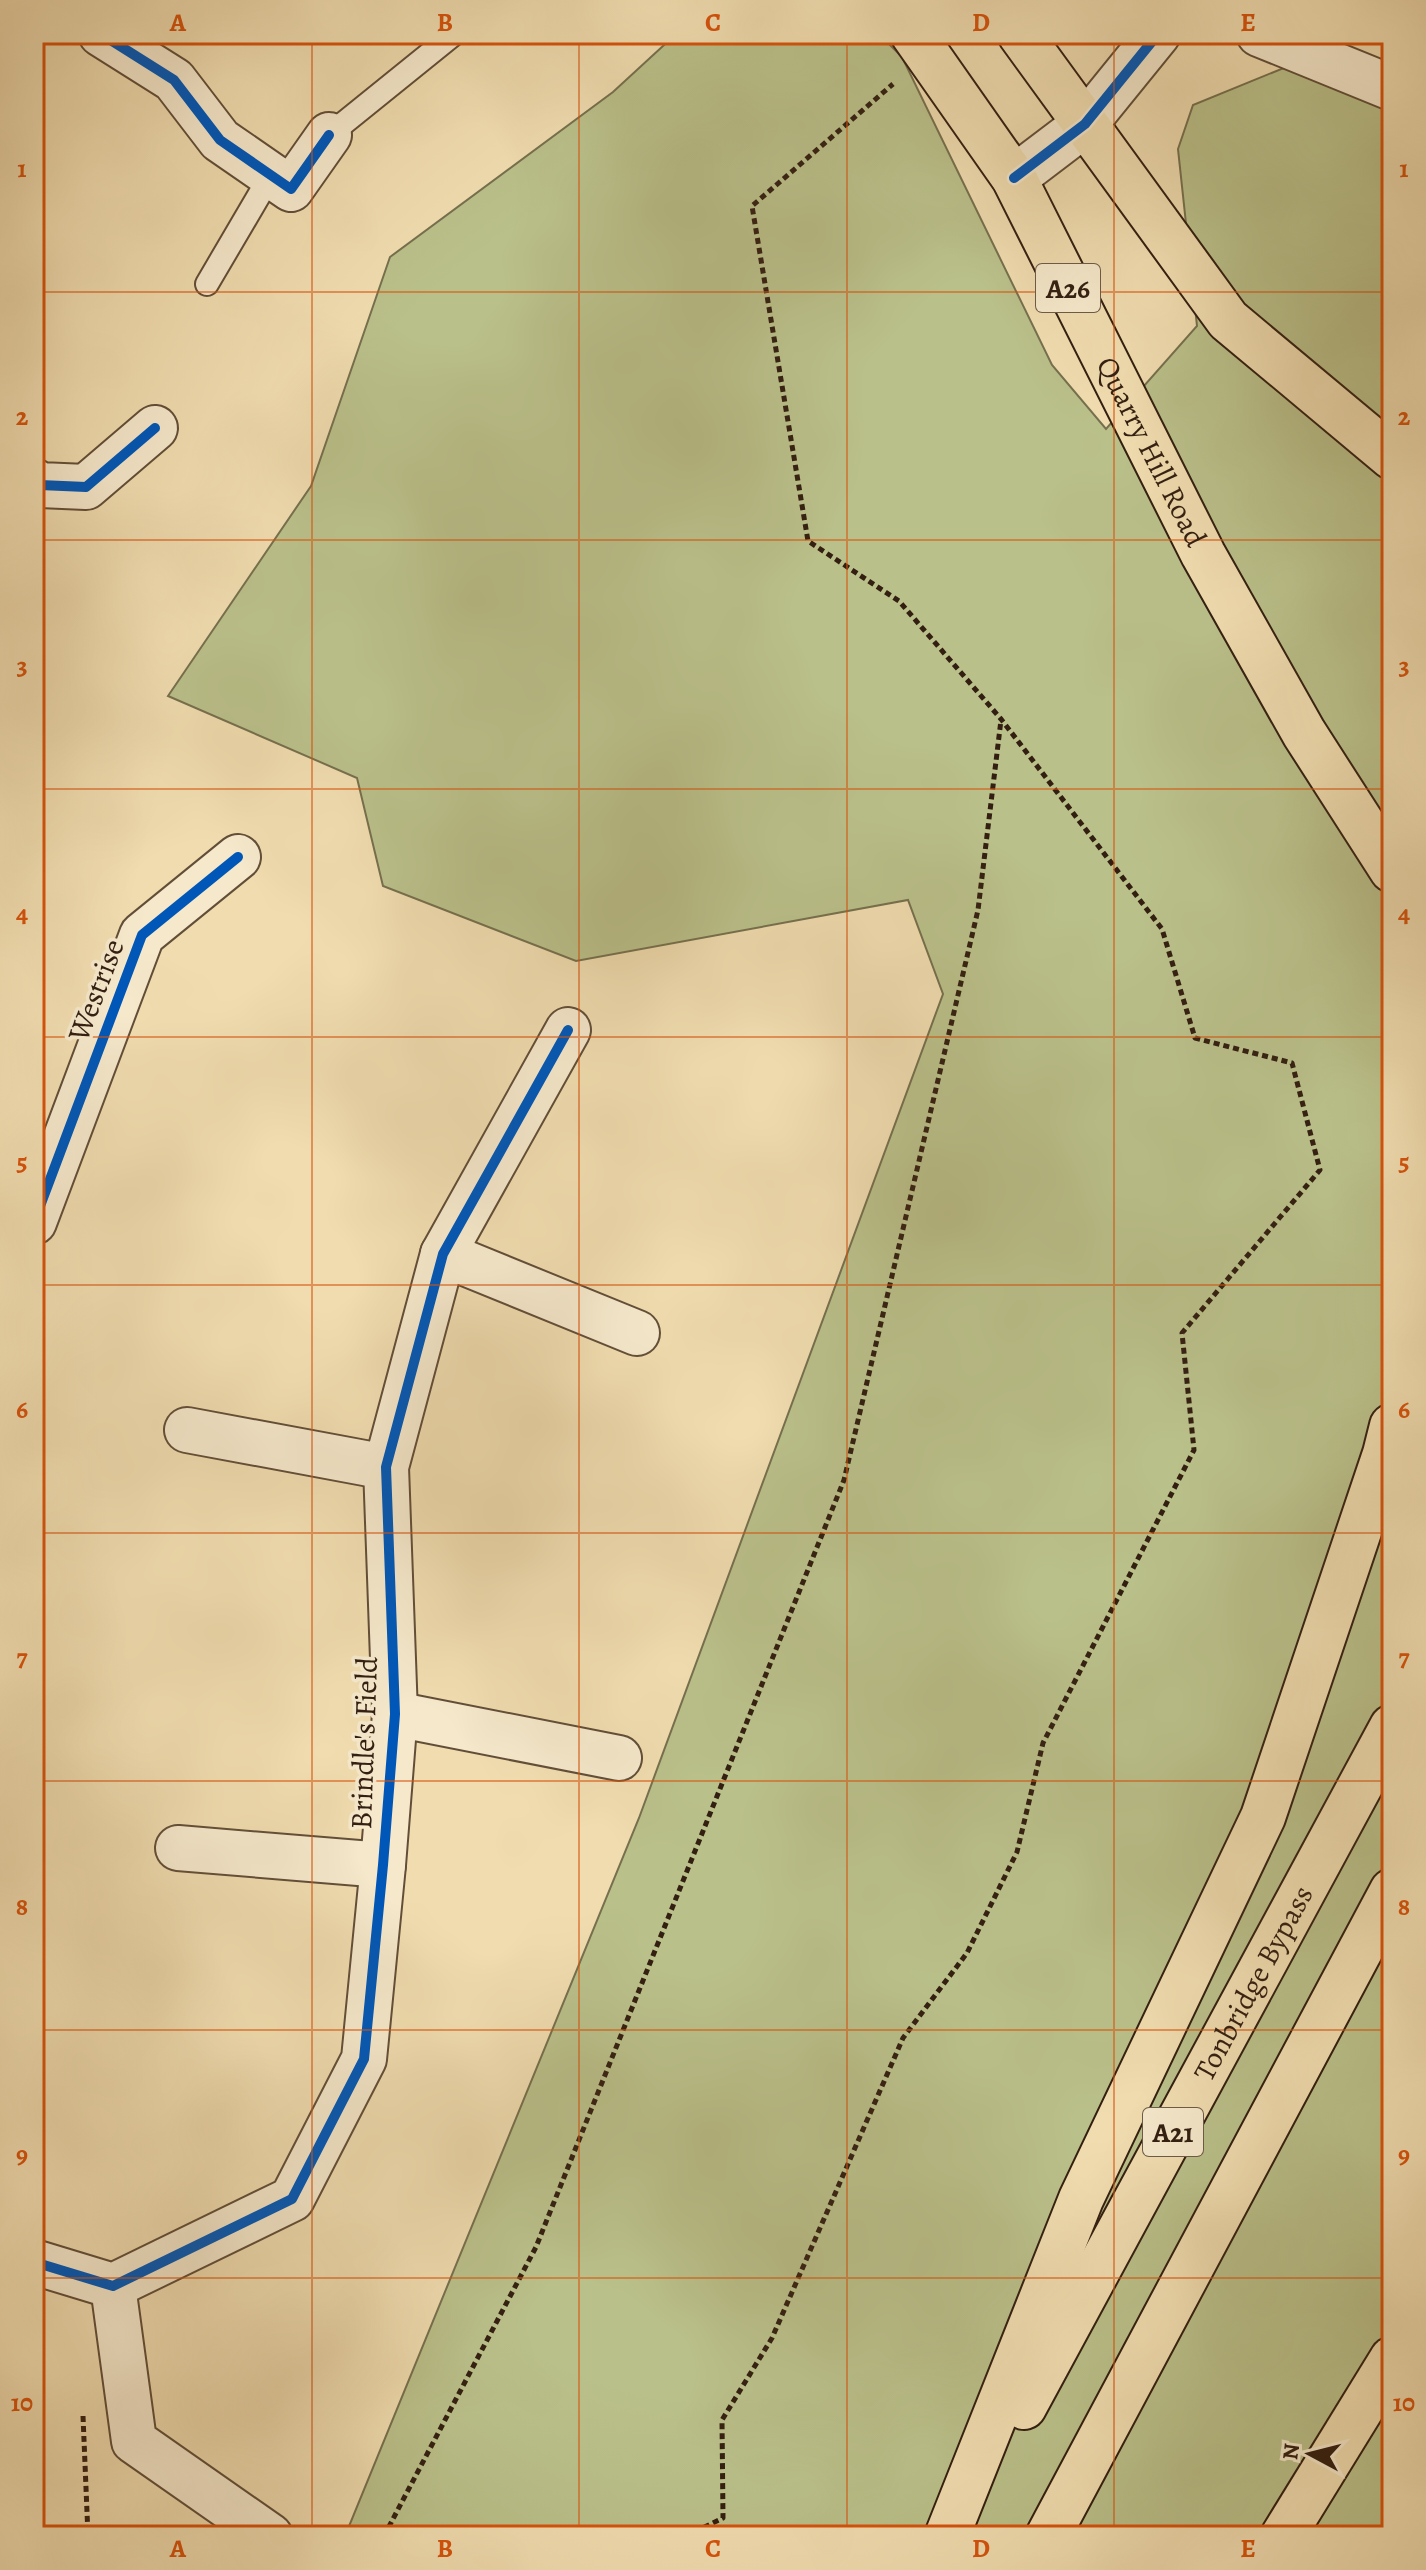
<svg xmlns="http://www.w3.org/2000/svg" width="1426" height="2570" viewBox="0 0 1426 2570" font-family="Alegreya,serif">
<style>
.green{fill:#bac08a;stroke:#76704e;stroke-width:2}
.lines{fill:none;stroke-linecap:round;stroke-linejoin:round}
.service-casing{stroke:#624e38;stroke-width:26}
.minor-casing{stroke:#624e38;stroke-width:48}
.trunk-casing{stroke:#331f11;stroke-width:48}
.path{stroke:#331f11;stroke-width:5;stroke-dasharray:6 4;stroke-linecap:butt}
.service{stroke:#f5e8cb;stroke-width:22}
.minor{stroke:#f5e8cb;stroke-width:44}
.trunk{stroke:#f0dcaf;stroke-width:44}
.cycleway-casing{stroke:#f5e8cb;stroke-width:15}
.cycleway{stroke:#0057b8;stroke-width:10}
.grid{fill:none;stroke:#d6530c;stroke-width:2;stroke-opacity:0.55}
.labels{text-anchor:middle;stroke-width:7;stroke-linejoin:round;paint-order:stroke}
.shield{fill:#f5e8cb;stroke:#6d5b49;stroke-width:2}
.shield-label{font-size:28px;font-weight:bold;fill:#331f11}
.street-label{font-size:30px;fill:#331f11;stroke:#f5e8cb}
.neatline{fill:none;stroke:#d6530c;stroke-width:3}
.grid-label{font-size:26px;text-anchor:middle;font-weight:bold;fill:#d6530c}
</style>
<rect width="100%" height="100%" fill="#f0dcaf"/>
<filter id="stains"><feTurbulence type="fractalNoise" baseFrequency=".0025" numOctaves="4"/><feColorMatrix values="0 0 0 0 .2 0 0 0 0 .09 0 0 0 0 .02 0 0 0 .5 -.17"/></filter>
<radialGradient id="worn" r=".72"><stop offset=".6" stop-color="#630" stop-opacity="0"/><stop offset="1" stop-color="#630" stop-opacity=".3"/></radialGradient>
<polygon class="green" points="676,34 879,34 902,57 1052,365 1106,429 1197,326 1178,149 1193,105 1296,63 1392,101 1392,2536 345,2536 639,1818 943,994 908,900 576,961 383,886 357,778 168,696 311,486 390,257 613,92"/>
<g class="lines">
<g class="service-casing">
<g id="service">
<polyline points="329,135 454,34"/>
<polyline points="207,284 271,175"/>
</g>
</g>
<g class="minor-casing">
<g id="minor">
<polyline points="101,34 174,80 220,140 291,189 329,135"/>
<polyline points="1259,34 1392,88"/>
<polyline points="1014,178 1085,124 1158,34"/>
<polyline points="34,481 40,485 86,487 155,428"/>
<polyline points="34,1222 142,935 238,857"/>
<polyline points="443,1254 637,1333"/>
<polyline points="187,1430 386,1467"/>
<polyline points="395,1714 619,1758"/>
<polyline points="178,1848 383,1865"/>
<polyline points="34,2262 113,2286 292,2199 364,2059 383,1865 395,1714 386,1467 443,1254 568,1030"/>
<polyline points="113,2286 134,2441 270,2536"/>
</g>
</g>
<g class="trunk-casing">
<g id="trunk">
<path id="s1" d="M913,34L1014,178L1203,554L1304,733L1392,870"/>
<polyline points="1020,34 1228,320 1392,457"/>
<path id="s2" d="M1024,2407L1392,1727"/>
<polyline points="947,2536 1081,2199 1263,1817 1385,1454 1392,1426"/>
<polyline points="1048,2536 1392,1891"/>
<polyline points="1283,2536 1392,2359"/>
</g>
</g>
<g class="path">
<polyline points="83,2416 88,2536"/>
<polyline points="384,2536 536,2247 844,1480 978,910 1001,720"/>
<polyline points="686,2536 723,2518 722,2420 772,2338 903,2038 967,1953 1017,1852 1043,1743 1194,1450 1182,1333 1320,1170 1292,1063 1195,1038 1162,929 1001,719 899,601 808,541 752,206 893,84"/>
</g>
<use href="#service" class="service"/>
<use href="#minor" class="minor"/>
<use href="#trunk" class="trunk"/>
<g class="cycleway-casing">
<g id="cycleway">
<polyline points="101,34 174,80 220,140 291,189 329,135"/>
<polyline points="1014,178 1085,124 1158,34"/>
<polyline points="34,481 40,485 86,487 155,428"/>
<polyline points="34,1222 142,935 238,857"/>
<polyline points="34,2262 113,2286 292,2199 364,2059 383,1865 395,1714 386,1467 443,1254 568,1030"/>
</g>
</g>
<use href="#cycleway" class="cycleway"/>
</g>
<path class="grid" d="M312,34V2536M579,34V2536M847,34V2536M1114,34V2536M34,292H1392M34,540H1392M34,789H1392M34,1037H1392M34,1285H1392M34,1533H1392M34,1781H1392M34,2030H1392M34,2278H1392"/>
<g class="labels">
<g class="shield">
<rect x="1036" y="264" width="64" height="48" rx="6"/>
<rect x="1143" y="2108" width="60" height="48" rx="6"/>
</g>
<g class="shield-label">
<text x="1068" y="298">A26</text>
<text x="1173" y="2142">A21</text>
</g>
<g class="street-label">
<text dy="10" stroke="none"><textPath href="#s1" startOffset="482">Quarry Hill Road</textPath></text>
<text transform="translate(96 990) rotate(-69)" y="10">Westrise</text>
<text transform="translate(364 1743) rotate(-88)" y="10">Brindle's Field</text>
<text dy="10" stroke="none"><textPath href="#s2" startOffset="482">Tonbridge Bypass</textPath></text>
</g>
</g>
<rect width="1426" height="2570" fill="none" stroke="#f0dcaf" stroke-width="88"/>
<g transform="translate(1310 2454) rotate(277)" stroke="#f5e8cb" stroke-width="6" paint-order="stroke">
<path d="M0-6L14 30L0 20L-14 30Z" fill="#331f11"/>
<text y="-12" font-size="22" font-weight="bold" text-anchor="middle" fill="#331f11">N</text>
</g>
<rect x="44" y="44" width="1338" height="2482" class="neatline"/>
<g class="grid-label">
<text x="178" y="31">A</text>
<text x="445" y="31">B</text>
<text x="713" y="31">C</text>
<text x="981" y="31">D</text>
<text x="1248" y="31">E</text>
<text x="22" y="177">1</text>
<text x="1404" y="177">1</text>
<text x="22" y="425">2</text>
<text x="1404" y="425">2</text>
<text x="22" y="674">3</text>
<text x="1404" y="674">3</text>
<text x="22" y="922">4</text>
<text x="1404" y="922">4</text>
<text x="22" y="1170">5</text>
<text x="1404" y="1170">5</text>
<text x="22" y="1418">6</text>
<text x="1404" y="1418">6</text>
<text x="22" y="1666">7</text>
<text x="1404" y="1666">7</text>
<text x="22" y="1915">8</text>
<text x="1404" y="1915">8</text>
<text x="22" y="2163">9</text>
<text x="1404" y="2163">9</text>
<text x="22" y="2411">10</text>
<text x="1404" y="2411">10</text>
<text x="178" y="2557">A</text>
<text x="445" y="2557">B</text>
<text x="713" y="2557">C</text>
<text x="981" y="2557">D</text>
<text x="1248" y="2557">E</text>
</g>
<rect width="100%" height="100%" filter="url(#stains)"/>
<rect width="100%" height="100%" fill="url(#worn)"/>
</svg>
